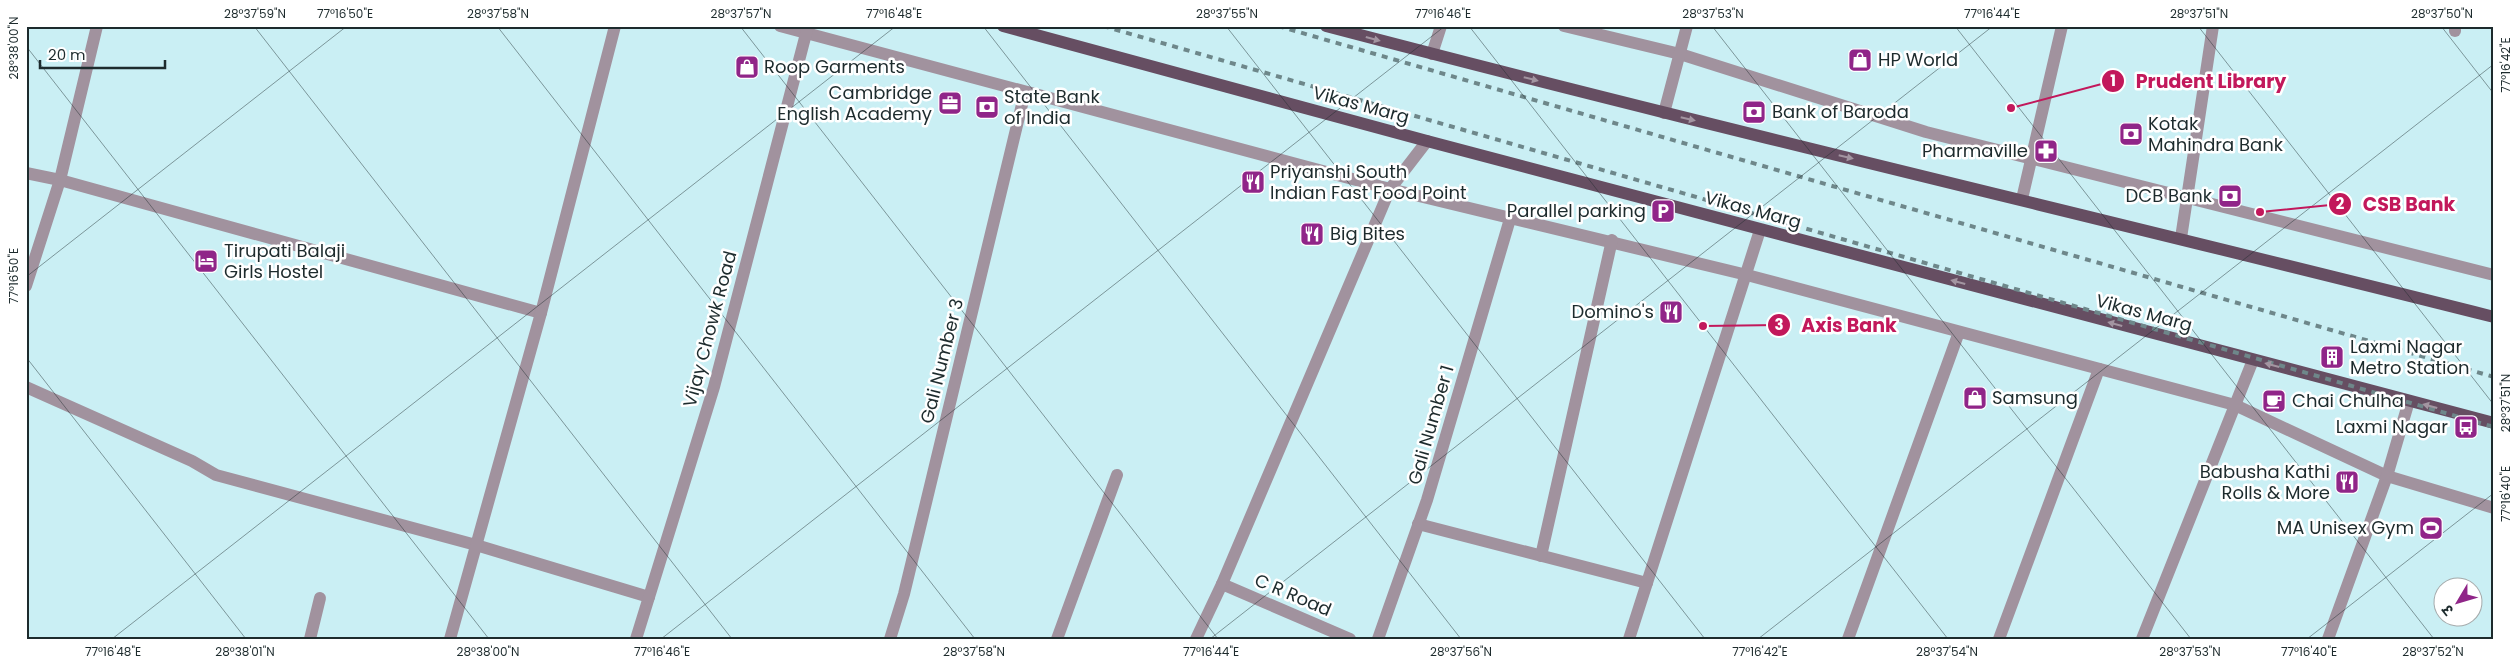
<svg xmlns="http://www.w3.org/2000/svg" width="2520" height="665" viewBox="0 0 2520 665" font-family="Poppins,'Noto Sans Devanagari',sans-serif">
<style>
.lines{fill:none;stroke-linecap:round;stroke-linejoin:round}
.street{stroke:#a1929e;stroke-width:12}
.primary{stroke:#664e62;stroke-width:12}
.rail{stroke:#6e878a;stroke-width:4;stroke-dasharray:6 6;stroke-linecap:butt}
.oneway{fill:#a395a1}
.ticks{fill:none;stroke:#1d2b2d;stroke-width:1;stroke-opacity:0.45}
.labels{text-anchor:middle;stroke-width:5;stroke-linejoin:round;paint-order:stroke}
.poi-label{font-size:18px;fill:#1d2b2d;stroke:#fff;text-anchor:start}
.street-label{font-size:18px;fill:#1d2b2d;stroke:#fff}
.leader{fill:none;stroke:#c2185b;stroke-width:2}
.callout-dot{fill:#c2185b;stroke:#fff;stroke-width:2}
.mark-label{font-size:15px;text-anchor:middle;font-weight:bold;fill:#fff}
.callout-label{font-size:19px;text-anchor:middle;font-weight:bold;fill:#c2185b;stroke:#fff;stroke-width:5;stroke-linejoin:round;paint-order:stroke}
.neatline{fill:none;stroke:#1d2b2d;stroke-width:2}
.ticks-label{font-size:12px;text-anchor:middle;fill:#1d2b2d}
</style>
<rect width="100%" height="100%" fill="#caeff4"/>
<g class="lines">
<g class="street">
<polyline points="780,26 1390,189 1747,275 2235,405 2387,476 2494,508"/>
<polyline points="1564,26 1680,54 1926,132 2494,275"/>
<polyline points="2455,31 2455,26"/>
<polyline points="1432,54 1441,26"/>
<polyline points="1664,113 1687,26"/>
<polyline points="26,173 60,180 541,313 615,26"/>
<polyline points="2022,199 2062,26"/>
<polyline points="2181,238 2213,26"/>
<polyline points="26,286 60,180 97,26"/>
<polyline points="26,387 192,461 216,475 476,545 649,597"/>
<polyline points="1418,524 1647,583"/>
<polyline points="1541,556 1612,240"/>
<polyline points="1222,584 1350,639"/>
<polyline points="310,639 320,598"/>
<polyline points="450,639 541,313"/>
<polyline points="636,639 714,387 808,26"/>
<polyline points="890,639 904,594 1025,92"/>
<polyline points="1057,639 1117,475"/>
<polyline points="1196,639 1222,584 1390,189 1427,141"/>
<polyline points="1378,639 1427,500 1510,219"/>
<polyline points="1629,639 1760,230"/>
<polyline points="1848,639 1959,332"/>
<polyline points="1999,639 2099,369"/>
<polyline points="2142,639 2253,360"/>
<polyline points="2328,639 2387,476 2409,401"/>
</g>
<g class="primary">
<polyline points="1003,26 1427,141 2494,423"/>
<path d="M1326,26C1714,128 2105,219 2494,317"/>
</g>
<g class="rail">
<polyline points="1103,26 2494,427"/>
<polyline points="1278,26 2494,377"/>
</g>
</g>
<defs><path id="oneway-solid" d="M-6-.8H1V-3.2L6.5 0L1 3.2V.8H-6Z" transform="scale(1.25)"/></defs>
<g class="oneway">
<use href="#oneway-solid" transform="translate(1373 39) rotate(15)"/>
<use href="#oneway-solid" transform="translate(1531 79) rotate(14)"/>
<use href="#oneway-solid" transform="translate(1688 119) rotate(13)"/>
<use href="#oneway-solid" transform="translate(1846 157) rotate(13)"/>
<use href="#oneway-solid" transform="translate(1958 282) rotate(-165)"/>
<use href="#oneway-solid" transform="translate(2115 324) rotate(-165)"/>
<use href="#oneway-solid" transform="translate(2272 365) rotate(-165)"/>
<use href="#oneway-solid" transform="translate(2430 406) rotate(-165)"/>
</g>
<path class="ticks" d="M254,26L732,639M497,26L975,639M740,26L1218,639M983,26L1461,639M1226,26L1705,639M1469,26L1948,639M1712,26L2191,639M1955,26L2434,639M2198,26L2494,405M2441,26L2494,94M26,46L489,639M26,277L347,26M26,357L246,639M112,639L896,26M661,639L1445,26M1210,639L1993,26M1758,639L2494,64M2307,639L2494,493"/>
<defs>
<g id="shop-square" transform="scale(1.25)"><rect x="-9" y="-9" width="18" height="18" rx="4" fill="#902588" stroke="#fff"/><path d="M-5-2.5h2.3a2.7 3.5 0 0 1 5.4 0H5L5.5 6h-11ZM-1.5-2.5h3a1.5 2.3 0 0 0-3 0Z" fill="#fff"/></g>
<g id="office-square" transform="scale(1.25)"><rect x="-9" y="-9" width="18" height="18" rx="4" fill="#902588" stroke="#fff"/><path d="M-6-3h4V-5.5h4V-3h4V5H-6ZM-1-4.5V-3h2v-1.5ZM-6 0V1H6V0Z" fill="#fff"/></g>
<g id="bank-square" transform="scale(1.25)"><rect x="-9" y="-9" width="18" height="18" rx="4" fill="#902588" stroke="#fff"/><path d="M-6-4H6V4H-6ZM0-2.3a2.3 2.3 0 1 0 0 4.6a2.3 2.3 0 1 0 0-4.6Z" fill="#fff"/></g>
<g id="pharmacy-square" transform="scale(1.25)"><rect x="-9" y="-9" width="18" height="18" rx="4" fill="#902588" stroke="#fff"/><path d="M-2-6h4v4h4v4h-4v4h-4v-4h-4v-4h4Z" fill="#fff"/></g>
<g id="restaurant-square" transform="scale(1.25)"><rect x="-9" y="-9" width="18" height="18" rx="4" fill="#902588" stroke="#fff"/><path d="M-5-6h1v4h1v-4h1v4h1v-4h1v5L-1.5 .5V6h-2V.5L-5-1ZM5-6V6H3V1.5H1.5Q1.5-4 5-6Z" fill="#fff"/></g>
<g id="parking-square" transform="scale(1.25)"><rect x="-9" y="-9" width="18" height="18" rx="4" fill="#902588" stroke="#fff"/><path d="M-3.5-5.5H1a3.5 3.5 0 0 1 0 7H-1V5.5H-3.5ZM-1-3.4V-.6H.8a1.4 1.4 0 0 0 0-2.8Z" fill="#fff"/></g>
<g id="hotel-square" transform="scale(1.25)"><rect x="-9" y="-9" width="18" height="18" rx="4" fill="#902588" stroke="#fff"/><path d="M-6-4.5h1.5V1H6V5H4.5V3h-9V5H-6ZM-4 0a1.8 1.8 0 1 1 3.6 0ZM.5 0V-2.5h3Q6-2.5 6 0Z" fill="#fff"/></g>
<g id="building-square" transform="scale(1.25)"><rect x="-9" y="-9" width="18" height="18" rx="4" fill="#902588" stroke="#fff"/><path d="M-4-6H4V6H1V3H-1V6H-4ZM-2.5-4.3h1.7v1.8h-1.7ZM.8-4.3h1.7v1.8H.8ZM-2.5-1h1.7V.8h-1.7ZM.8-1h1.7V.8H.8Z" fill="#fff"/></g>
<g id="cafe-square" transform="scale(1.25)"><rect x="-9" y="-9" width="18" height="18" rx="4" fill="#902588" stroke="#fff"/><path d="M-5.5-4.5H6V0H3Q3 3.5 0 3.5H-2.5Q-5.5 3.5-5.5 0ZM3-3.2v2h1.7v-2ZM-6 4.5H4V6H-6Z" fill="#fff"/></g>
<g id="bus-square" transform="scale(1.25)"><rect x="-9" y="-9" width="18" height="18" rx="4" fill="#902588" stroke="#fff"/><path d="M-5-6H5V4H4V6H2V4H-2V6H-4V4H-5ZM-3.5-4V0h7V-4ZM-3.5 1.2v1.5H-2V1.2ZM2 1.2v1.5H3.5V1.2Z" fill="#fff"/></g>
<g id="stadium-square" transform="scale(1.25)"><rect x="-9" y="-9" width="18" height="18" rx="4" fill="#902588" stroke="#fff"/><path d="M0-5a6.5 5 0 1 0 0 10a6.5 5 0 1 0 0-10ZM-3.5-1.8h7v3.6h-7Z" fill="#fff"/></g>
</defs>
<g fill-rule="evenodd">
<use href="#shop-square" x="1860" y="60"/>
<use href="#shop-square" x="747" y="67"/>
<use href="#office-square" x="950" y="103"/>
<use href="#bank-square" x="987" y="107"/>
<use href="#bank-square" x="1754" y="112"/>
<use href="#bank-square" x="2131" y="134"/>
<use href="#pharmacy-square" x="2046" y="151"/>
<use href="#restaurant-square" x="1253" y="182"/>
<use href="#bank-square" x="2230" y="196"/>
<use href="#parking-square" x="1663" y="211"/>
<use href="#restaurant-square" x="1312" y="234"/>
<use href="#hotel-square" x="206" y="261"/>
<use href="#restaurant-square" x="1671" y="312"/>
<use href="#building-square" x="2332" y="357"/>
<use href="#shop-square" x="1975" y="398"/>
<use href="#cafe-square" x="2274" y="401"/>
<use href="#bus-square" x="2466" y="427"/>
<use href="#restaurant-square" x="2347" y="482"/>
<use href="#stadium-square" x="2431" y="528"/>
</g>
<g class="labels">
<g class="poi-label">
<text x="1878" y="66">HP World</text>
<text x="764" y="73">Roop Garments</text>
<text x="932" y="99" text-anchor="end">Cambridge<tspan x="932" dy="21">English Academy</tspan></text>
<text x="1004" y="103">State Bank<tspan x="1004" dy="21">of India</tspan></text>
<text x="1772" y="118">Bank of Baroda</text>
<text x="2148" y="130">Kotak<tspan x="2148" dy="21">Mahindra Bank</tspan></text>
<text x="2028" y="157" text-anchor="end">Pharmaville</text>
<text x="1270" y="178">Priyanshi South<tspan x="1270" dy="21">Indian Fast Food Point</tspan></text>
<text x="2212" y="202" text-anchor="end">DCB Bank</text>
<text x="1646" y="217" text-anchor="end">Parallel parking</text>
<text x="1330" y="240">Big Bites</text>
<text x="224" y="257">Tirupati Balaji<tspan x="224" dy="21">Girls Hostel</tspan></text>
<text x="1654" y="318" text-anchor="end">Domino's</text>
<text x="2350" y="353">Laxmi Nagar<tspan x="2350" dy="21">Metro Station</tspan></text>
<text x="1992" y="404">Samsung</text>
<text x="2292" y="407">Chai Chulha</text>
<text x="2448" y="433" text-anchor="end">Laxmi Nagar</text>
<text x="2330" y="478" text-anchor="end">Babusha Kathi<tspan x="2330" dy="21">Rolls &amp; More</tspan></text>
<text x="2414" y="534" text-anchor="end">MA Unisex Gym</text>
</g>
<g class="street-label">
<text transform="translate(1361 105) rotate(15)" y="6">Vikas Marg</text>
<text transform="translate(1753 210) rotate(15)" y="6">Vikas Marg</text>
<text transform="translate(2144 313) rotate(15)" y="6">Vikas Marg</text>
<text transform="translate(710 329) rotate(-75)" y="6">Vijay Chowk Road</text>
<text transform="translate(942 361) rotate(-76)" y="6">Gali Number 3</text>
<text transform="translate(1431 425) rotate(-74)" y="6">Gali Number 1</text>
<text transform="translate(1293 595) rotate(23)" y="6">C R Road</text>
</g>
</g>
<path class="leader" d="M2011 108L2113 81M2260 212L2340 204M1703 326L1779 325"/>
<g class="callout-dot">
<circle cx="2011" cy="108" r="5"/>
<circle cx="2260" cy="212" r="5"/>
<circle cx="1703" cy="326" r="5"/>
<circle cx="2113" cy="81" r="12"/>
<circle cx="2340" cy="204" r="12"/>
<circle cx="1779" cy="325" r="12"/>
</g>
<g class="mark-label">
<text x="2113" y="86">1</text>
<text x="2340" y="209">2</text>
<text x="1779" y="330">3</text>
</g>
<g class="callout-label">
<text x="2211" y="88">Prudent Library</text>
<text x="2409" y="211">CSB Bank</text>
<text x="1849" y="332">Axis Bank</text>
</g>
<rect width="2520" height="665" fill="none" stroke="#ffffff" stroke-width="55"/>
<g transform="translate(2458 602) rotate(232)"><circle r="24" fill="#ffffff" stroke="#a5aaab"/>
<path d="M0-4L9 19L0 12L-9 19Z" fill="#902588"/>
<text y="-8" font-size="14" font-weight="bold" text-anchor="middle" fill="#1d2b2d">उ</text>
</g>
<path d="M40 60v8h125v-8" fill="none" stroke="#1d2b2d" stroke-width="2.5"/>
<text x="48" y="60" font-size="15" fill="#1d2b2d" stroke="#ffffff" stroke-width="4" paint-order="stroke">20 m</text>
<rect x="28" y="28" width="2464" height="610" class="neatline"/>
<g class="ticks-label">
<text x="255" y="18">28°37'59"N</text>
<text x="345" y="18">77°16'50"E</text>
<text x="498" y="18">28°37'58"N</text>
<text x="741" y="18">28°37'57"N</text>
<text x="894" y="18">77°16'48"E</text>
<text x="1227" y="18">28°37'55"N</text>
<text x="1443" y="18">77°16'46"E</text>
<text x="1713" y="18">28°37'53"N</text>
<text x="1992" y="18">77°16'44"E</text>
<text x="2199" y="18">28°37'51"N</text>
<text x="2442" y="18">28°37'50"N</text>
<text transform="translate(14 48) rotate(-90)" y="4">28°38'00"N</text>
<text transform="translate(2506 65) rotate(-90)" y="4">77°16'42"E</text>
<text transform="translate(14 276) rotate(-90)" y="4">77°16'50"E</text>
<text transform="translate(2506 403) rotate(-90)" y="4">28°37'51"N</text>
<text transform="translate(2506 494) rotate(-90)" y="4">77°16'40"E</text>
<text x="113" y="656">77°16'48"E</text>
<text x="245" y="656">28°38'01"N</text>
<text x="488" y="656">28°38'00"N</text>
<text x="662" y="656">77°16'46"E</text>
<text x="974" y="656">28°37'58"N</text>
<text x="1211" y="656">77°16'44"E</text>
<text x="1461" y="656">28°37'56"N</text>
<text x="1760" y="656">77°16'42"E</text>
<text x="1947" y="656">28°37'54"N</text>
<text x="2190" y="656">28°37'53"N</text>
<text x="2309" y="656">77°16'40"E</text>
<text x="2433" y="656">28°37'52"N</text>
</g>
</svg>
